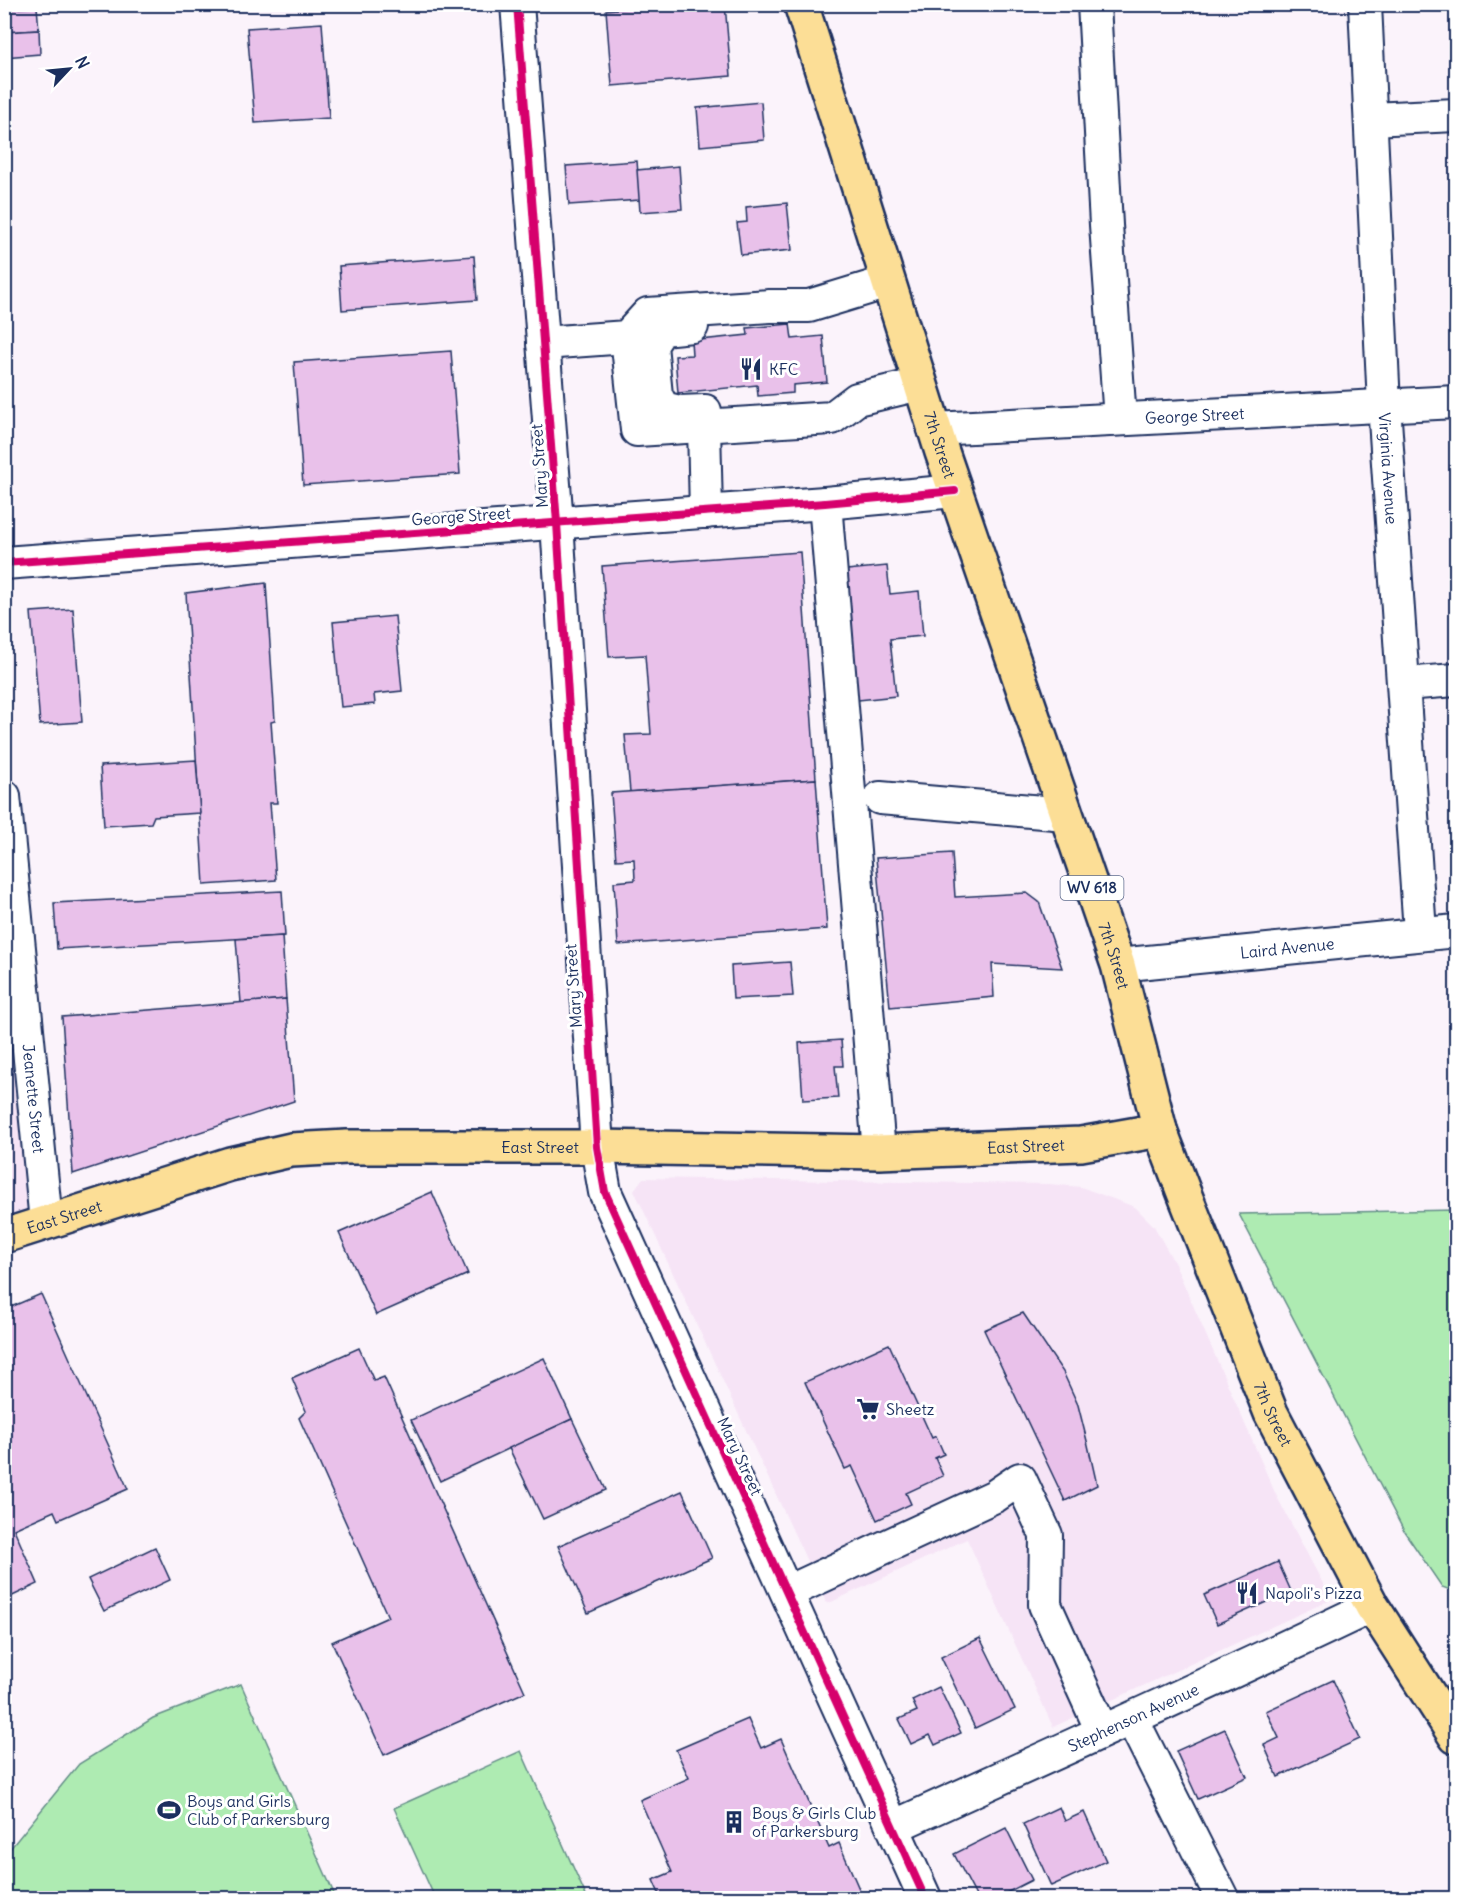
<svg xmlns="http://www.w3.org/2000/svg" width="1461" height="1903" viewBox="0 0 1461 1903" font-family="Delius,sans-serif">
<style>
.built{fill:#f6e4f6}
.green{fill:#aeebb2;stroke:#648d88;stroke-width:1.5}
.building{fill:#e9c1ea;stroke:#1b2f5e;stroke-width:1.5}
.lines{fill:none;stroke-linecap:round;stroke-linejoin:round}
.minor-casing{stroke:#1b2f5e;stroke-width:36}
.major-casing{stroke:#1b2f5e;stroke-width:38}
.minor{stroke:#fff;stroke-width:32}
.major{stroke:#fcde96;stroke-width:33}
.cycleway-casing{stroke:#fff;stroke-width:11}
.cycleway{stroke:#d6006c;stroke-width:8}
.labels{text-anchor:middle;stroke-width:6;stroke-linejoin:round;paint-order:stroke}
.shield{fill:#fff;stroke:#5f6d8e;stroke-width:1.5}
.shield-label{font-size:15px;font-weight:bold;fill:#1b2f5e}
.poi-label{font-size:16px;fill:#1b2f5e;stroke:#fff;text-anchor:start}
.street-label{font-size:16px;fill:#1b2f5e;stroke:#fff}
</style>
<rect width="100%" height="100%" fill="#fbf3fb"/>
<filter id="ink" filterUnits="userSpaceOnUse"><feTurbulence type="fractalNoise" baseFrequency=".0167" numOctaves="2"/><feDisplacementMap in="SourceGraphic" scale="12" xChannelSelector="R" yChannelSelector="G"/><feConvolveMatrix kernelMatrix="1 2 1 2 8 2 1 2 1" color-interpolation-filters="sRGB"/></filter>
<g filter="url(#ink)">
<g class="built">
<polygon points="4,796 46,1222 4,1230"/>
<polygon points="643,1178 1049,1184 1081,1187 1135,1207 1154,1226 1175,1264 1276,1495 1328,1593 1328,1601 1053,1727 967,1539 827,1604 634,1190"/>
</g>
<g class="green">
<polygon points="1456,1210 1456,1592 1442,1587 1404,1531 1239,1214"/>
<polygon points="241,1684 336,1898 5,1898 5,1855 79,1764 153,1718"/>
<polygon points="521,1751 587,1898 435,1898 394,1808"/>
</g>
<g class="building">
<polygon points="677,4 725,4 731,76 612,86 606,10"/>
<polygon points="37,7 39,30 4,32 4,9"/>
<polygon points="322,23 329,118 255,123 247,28"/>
<polygon points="39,30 40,54 4,57 4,32"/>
<polygon points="761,102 764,140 700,146 697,108"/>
<polygon points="637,161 640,200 569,205 566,166"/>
<polygon points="679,166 682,209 640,212 637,170"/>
<polygon points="787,203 792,250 741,255 737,223 747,222 746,207"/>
<polygon points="474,256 477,300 342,310 339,266"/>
<polygon points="790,324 792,339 823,336 827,382 793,385 793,393 758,396 757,385 678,393 675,356 692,355 691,341 748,335 747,328"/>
<polygon points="451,351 460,474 303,485 294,362"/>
<polygon points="800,552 816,779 630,792 625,735 651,734 645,655 609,657 602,566"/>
<polygon points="887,566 890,594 919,591 923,636 890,639 896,696 849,701 837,571"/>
<polygon points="266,583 275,721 271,722 277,803 270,803 276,880 204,885 186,593"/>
<polygon points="73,609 82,722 40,725 31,612"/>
<polygon points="395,616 402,691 374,694 375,704 341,707 333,622"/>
<polygon points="196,760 200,813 154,816 151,823 104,826 100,766"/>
<polygon points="816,779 827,929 618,945 614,882 635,880 634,859 616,860 611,793"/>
<polygon points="952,853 955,897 1027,893 1039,902 1062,968 992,964 994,997 890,1007 876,858"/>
<polygon points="282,891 285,936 57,949 54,903"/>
<polygon points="282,936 286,999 241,1003 236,939"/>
<polygon points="790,962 793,996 733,999 731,966"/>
<polygon points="286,999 294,1101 73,1174 62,1017"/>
<polygon points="841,1040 843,1066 835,1066 838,1098 803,1100 799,1043"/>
<polygon points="432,1192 468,1274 376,1315 339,1233"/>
<polygon points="41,1294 128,1489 58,1520 54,1511 14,1529 38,1584 4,1600 4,1415 8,1413 4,1405 4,1310"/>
<polygon points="1023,1313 1063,1372 1078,1405 1088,1445 1097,1485 1065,1501 984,1330"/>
<polygon points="889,1344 932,1438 936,1436 944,1454 935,1458 943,1476 906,1493 911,1504 877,1520 852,1466 845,1469 805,1382"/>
<polygon points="359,1348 374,1381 384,1377 525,1692 384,1755 332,1642 388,1617 299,1418 306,1411 292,1378"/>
<polygon points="544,1358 572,1419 440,1481 411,1420"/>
<polygon points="572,1419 606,1490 543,1519 509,1448"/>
<polygon points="682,1491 712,1558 588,1613 558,1546"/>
<polygon points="155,1547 170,1580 104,1611 88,1579"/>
<polygon points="1278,1562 1291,1591 1217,1624 1204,1595"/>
<polygon points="980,1638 1015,1709 975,1728 941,1657"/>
<polygon points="1333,1680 1360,1739 1278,1777 1264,1745 1279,1738 1266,1711"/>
<polygon points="939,1687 961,1733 935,1745 930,1735 911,1744 899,1719 917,1711 912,1700"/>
<polygon points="748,1719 761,1748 781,1739 829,1848 839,1843 863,1898 661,1898 653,1880 672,1872 640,1800 689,1778 676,1750"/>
<polygon points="1225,1729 1247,1777 1198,1799 1176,1751"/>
<polygon points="1059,1807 1065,1821 1084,1812 1106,1861 1051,1886 1023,1824"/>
<polygon points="1006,1828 1032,1880 996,1898 977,1898 954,1854"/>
</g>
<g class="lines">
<g class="minor-casing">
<g id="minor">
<polyline points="517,4 557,523 597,1147 605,1192 925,1898"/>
<polyline points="1094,4 1106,225 1120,419"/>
<path id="s1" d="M1365,4L1384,405L1420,932"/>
<polyline points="1371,119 1456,115"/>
<polyline points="692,326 662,329 651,345 656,395 663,408 680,412 705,411"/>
<polyline points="627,337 637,430 832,418 857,399 920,384"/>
<polyline points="543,343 627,337 648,314 770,306 809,306 888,282"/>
<polyline points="704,426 706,512"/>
<path id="s2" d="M934,429L1456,402"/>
<polyline points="825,503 879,1152"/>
<polyline points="4,563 825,503 955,491"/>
<polyline points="1404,684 1456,680"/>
<path id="s3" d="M4,796L46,1222"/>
<polyline points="880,798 1066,814"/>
<path id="s4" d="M1118,965L1456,931"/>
<polyline points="788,1592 995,1496 1020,1479 1046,1535 1045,1605 1102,1731"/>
<polyline points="1132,1719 1222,1898"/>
<path id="s5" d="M893,1827C1053,1754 1214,1682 1372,1606"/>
</g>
</g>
<g class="major-casing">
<g id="major">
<path id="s6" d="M801,4L942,452L1118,965L1160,1130L1184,1193L1271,1413L1372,1606L1456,1737"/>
<path id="s7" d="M4,1236L230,1164L291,1150L347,1147H597L879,1152L1081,1144L1160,1130"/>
</g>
</g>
<use href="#minor" class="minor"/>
<use href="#major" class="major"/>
<g class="cycleway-casing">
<g id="cycleway">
<polyline points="517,4 557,523 597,1147 605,1192 925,1898"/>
<polyline points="4,563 825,503 955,491"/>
</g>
</g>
<use href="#cycleway" class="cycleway"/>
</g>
</g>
<defs>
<g id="restaurant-bare" transform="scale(1.8)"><path d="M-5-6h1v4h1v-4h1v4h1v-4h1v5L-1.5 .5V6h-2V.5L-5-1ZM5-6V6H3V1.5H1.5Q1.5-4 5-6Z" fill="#1b2f5e" stroke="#fff" stroke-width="2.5" paint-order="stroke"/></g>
<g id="supermarket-bare" transform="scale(1.8)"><path d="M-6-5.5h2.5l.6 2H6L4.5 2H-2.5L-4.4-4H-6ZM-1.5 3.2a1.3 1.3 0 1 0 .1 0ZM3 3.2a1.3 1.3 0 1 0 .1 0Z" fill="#1b2f5e" stroke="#fff" stroke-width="2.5" paint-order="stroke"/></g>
<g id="stadium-bare" transform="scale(1.8)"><path d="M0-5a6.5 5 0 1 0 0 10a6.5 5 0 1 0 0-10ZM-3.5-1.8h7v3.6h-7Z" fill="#1b2f5e" stroke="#fff" stroke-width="2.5" paint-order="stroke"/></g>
<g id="building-bare" transform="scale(1.8)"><path d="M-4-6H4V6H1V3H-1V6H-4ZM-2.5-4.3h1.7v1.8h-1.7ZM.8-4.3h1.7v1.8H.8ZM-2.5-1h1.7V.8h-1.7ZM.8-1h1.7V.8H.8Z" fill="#1b2f5e" stroke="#fff" stroke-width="2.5" paint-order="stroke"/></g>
</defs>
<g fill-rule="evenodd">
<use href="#restaurant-bare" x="751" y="369"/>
<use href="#supermarket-bare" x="868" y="1409"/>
<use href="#restaurant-bare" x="1247" y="1593"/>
<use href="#stadium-bare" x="169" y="1810"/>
<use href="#building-bare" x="734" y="1822"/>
</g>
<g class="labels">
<rect class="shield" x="1060.5" y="876" width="63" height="24" rx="4.5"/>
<g class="shield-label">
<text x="1092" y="893">WV 618</text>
</g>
<g class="poi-label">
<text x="769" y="375">KFC</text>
<text x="886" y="1415">Sheetz</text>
<text x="1265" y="1599">Napoli's Pizza</text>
<text x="187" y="1807">Boys and Girls<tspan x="187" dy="18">Club of Parkersburg</tspan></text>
<text x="752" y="1819">Boys &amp; Girls Club<tspan x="752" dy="18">of Parkersburg</tspan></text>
</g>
<g class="street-label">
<text dy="6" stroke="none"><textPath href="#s2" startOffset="261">George Street</textPath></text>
<text dy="6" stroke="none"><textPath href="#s6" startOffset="462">7th Street</textPath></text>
<text transform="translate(539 466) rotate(-94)" y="6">Mary Street</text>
<text dy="6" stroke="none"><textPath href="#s1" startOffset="465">Virginia Avenue</textPath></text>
<text transform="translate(461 516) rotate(-4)" y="6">George Street</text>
<text dy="6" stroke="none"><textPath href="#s4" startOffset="170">Laird Avenue</textPath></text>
<text dy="6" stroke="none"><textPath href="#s6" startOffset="1002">7th Street</textPath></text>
<text transform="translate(573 986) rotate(-94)" y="6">Mary Street</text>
<text dy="6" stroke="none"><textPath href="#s3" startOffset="304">Jeanette Street</textPath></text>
<text dy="6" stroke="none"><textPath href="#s7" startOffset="1035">East Street</textPath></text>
<text dy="6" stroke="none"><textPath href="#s7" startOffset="549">East Street</textPath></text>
<text dy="6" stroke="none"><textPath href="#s7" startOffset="63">East Street</textPath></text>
<text dy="6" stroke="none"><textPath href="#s6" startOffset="1488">7th Street</textPath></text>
<text transform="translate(740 1456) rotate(65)" y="6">Mary Street</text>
<text dy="6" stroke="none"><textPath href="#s5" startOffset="264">Stephenson Avenue</textPath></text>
</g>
</g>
<rect width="1461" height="1903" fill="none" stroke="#fff" stroke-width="24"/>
<rect x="12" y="12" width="1437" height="1879" fill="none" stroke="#1b2f5e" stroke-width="2" filter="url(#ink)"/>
<g transform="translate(69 69) rotate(64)" stroke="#ffffff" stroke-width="4.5" paint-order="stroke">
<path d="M0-4.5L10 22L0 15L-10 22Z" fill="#1b2f5e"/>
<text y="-9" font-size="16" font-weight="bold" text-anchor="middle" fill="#1b2f5e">N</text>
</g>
</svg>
